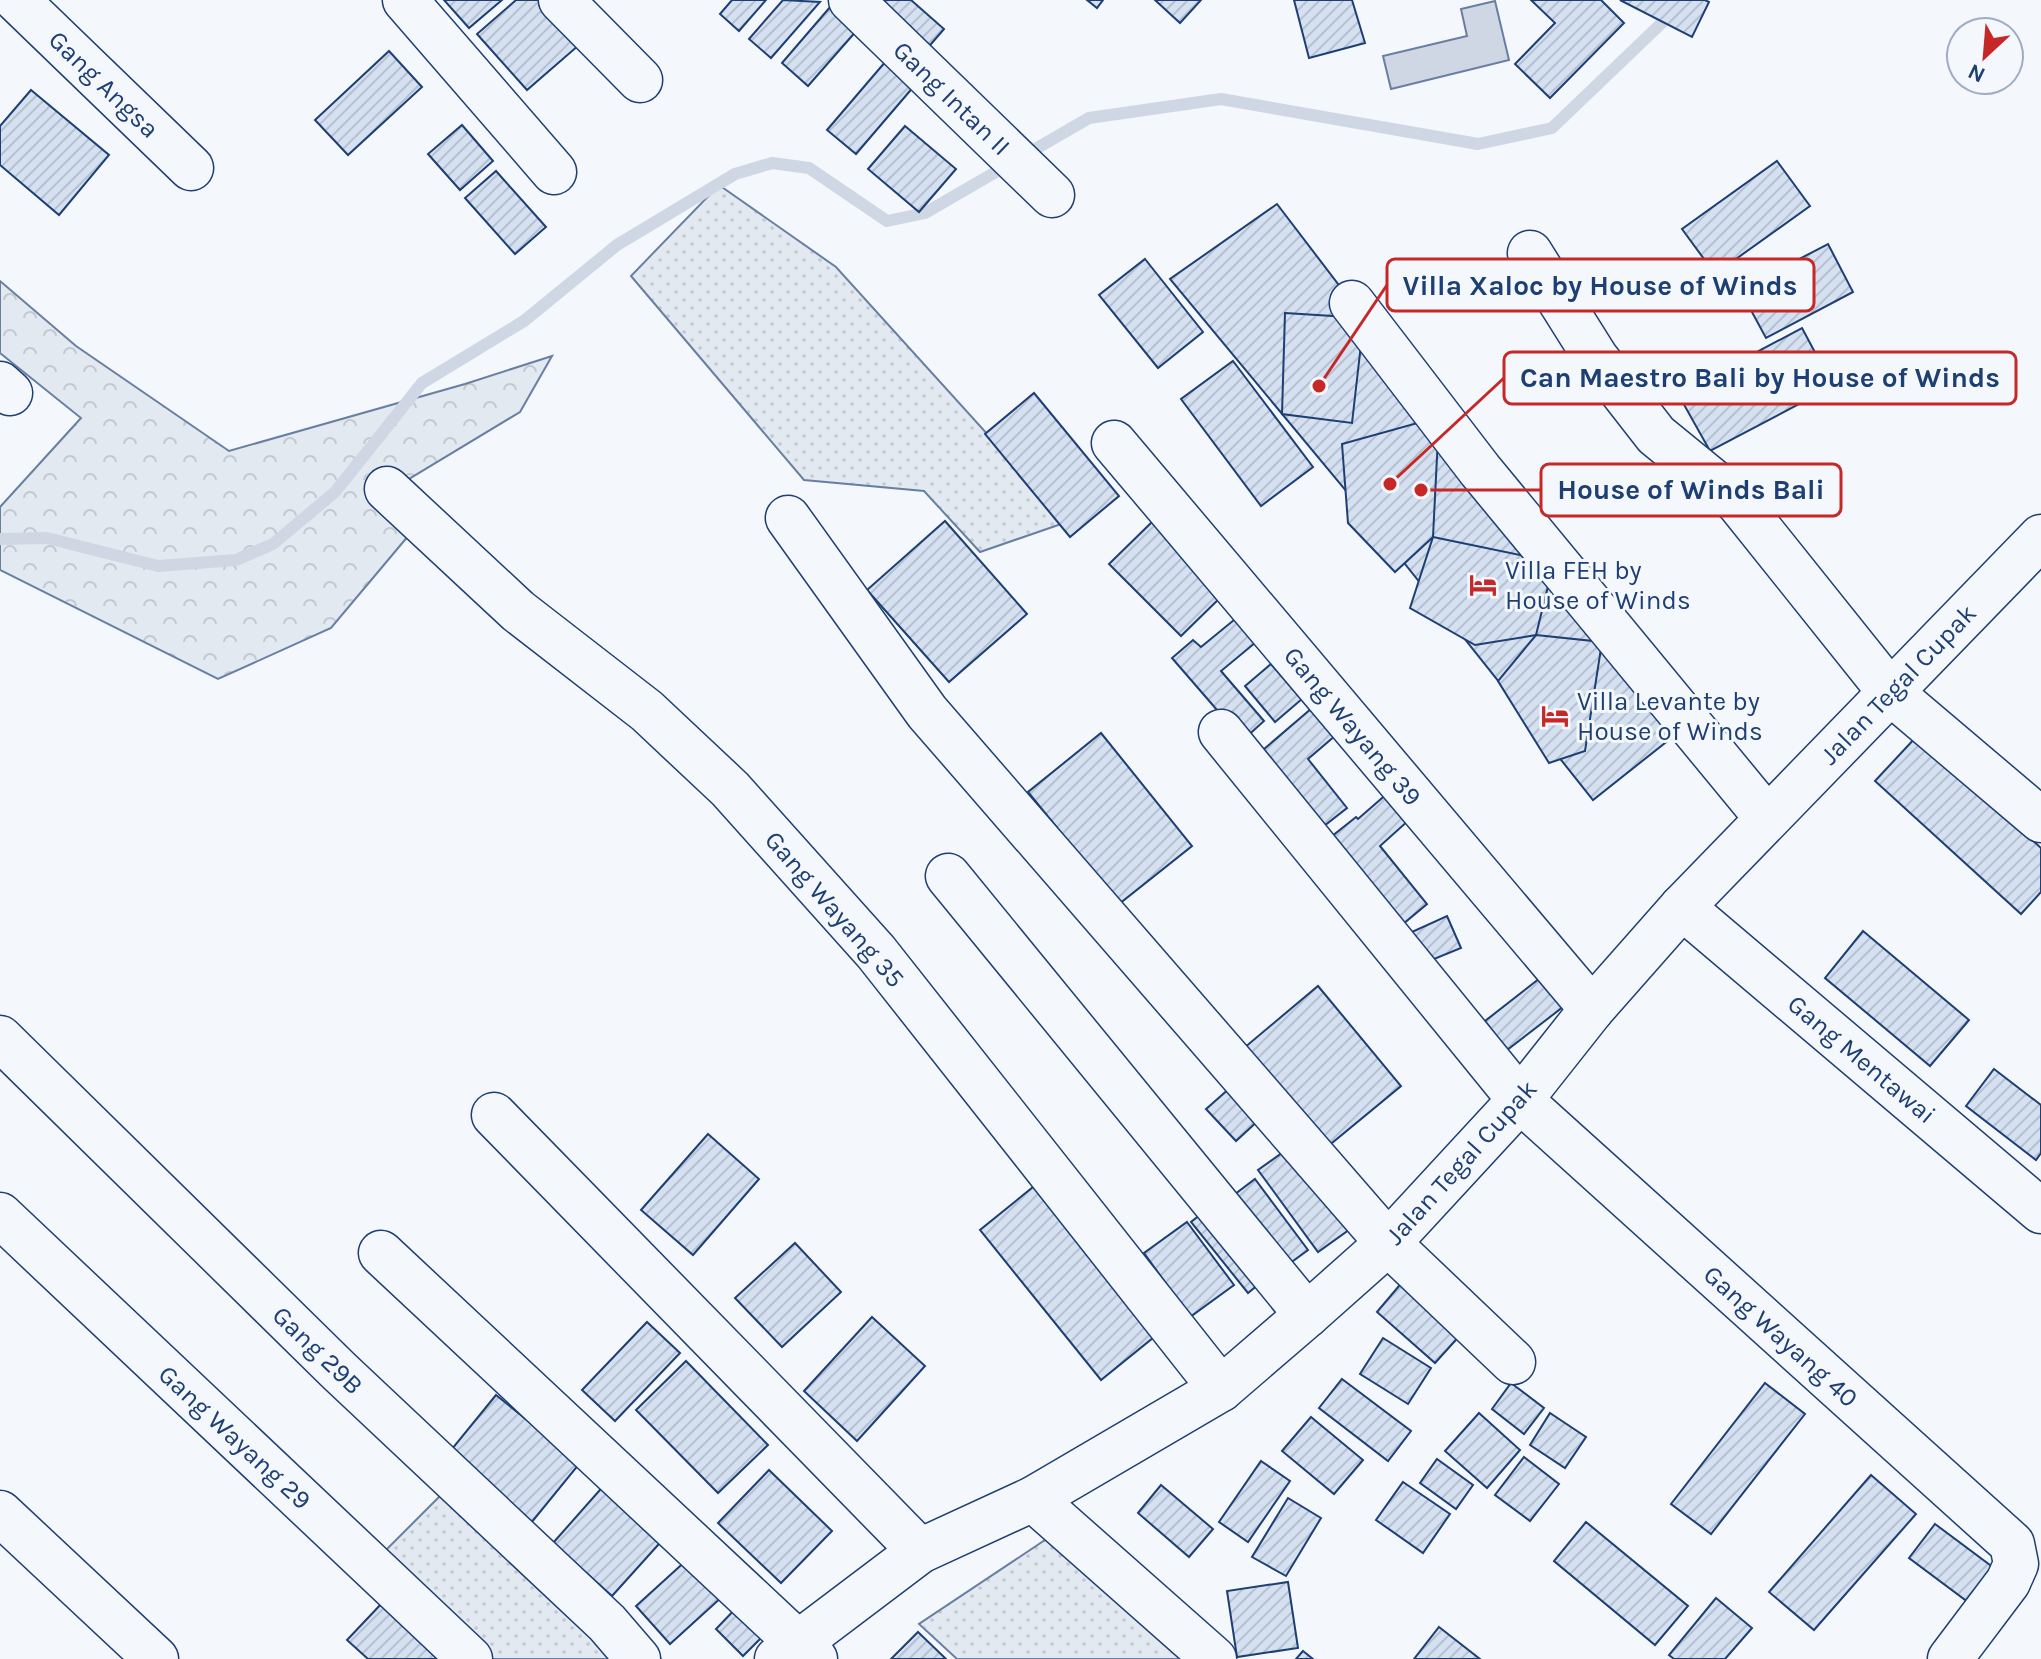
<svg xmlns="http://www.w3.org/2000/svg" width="2041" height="1659" viewBox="0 0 2041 1659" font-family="Karla,sans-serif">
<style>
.grass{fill:url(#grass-dots);stroke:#687fa3;stroke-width:2}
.forest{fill:url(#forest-crowns);stroke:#687fa3;stroke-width:2}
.water{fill:#cfd7e4;stroke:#687fa3;stroke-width:2}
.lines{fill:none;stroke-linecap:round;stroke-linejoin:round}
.stream{stroke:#cfd7e4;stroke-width:12}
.building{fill:url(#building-hatch);stroke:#1d3f73;stroke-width:2}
.minor-casing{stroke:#1d3f73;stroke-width:47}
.minor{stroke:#f4f7fb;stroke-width:44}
.labels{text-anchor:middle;stroke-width:6;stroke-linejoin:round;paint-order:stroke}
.street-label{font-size:26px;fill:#1d3f73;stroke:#f4f7fb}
.poi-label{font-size:26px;fill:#1d3f73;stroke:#f4f7fb;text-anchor:start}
.leader{fill:none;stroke:#c62828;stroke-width:3}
.callout-dot{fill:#c62828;stroke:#f4f7fb;stroke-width:3}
.callout{fill:#f4f7fb;stroke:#c62828;stroke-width:3}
.callout-label{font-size:28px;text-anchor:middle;font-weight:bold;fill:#1d3f73}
</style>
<defs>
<pattern id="grass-dots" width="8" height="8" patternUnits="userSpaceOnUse" patternTransform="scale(2)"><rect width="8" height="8" fill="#e3e9f0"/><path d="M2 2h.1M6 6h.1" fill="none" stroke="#c2c9d1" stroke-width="1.8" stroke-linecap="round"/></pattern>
<pattern id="forest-crowns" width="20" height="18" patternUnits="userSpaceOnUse" patternTransform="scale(2)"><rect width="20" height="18" fill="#e3e9f0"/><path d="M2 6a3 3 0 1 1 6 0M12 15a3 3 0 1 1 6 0" fill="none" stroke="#c2c9d1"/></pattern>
<pattern id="building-hatch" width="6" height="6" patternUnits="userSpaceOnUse" patternTransform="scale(2)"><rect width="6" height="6" fill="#d5e0f0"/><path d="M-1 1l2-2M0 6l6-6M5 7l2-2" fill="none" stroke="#b6c1d1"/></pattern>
</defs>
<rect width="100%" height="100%" fill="#f4f7fb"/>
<g class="grass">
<polygon points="719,185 836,267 1067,522 980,552 924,491 804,480 631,276"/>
<polygon points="467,1469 661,1659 472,1659 370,1566"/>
<polygon points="1057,1532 1226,1659 957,1659 919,1624"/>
</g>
<polygon class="forest" points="0,281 76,346 229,451 465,384 552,356 520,412 371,502 409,535 331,628 218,679 0,570 0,507 81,418 0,353"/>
<polygon class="water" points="1495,1 1509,60 1391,89 1383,56 1467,36 1461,9"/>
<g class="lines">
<polyline class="stream" points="0,539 47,538 158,566 236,560 273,544 335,492 422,383 524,321 617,245 735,174 772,163 809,168 887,221 925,213 1089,118 1221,99 1478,144 1552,128 1669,16 1682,0"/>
</g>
<g class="building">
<polygon points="444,0 502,0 469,28"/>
<polygon points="516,0 539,0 579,45 527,90 477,34"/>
<polygon points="732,0 766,0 739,31 720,14"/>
<polygon points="783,0 820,2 771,58 749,39"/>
<polygon points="867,0 911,0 944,29 925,51"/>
<polygon points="1087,0 1103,0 1097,8"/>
<polygon points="1155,0 1201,0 1180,23"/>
<polygon points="1294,0 1352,0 1365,43 1309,58"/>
<polygon points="1531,0 1601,0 1624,23 1550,98 1515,64 1555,23"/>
<polygon points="1620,0 1705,0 1709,2 1692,37"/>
<polygon points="831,6 858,29 808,86 782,63"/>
<polygon points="389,51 422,87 348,155 315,120"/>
<polygon points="886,61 915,85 856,154 827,130"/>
<polygon points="31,90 109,155 59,215 0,165 0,126"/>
<polygon points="462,125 493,161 460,190 428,154"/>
<polygon points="905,126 956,169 919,212 868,169"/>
<polygon points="1777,161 1810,206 1715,274 1682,229"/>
<polygon points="496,171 546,227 515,254 465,198"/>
<polygon points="1277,204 1480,470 1689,724 1593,800 1362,510 1170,279"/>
<polygon points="1828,244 1853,292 1766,338 1740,290"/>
<polygon points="1145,259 1203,332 1158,368 1099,295"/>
<polygon points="1285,313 1364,318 1352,423 1282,414"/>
<polygon points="1802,328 1833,386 1710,451 1678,394"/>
<polygon points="1233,361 1313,467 1261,506 1181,399"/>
<polygon points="1034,393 1119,496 1070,537 985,434"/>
<polygon points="1439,417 1433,537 1395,572 1348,523 1342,444"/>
<polygon points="945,521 1027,614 949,682 867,590"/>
<polygon points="1153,521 1225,593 1181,636 1109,564"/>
<polygon points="1433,537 1554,562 1536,635 1475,645 1410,608"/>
<polygon points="1240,615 1261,638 1221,671 1264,721 1243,740 1172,658 1193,640 1201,647"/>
<polygon points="1536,635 1602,642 1585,751 1549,763 1498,681"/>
<polygon points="1271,664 1302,699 1275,722 1245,686"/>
<polygon points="1325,697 1349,724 1308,759 1347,808 1315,833 1257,755"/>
<polygon points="1101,733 1192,846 1119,904 1028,792"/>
<polygon points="1917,736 2041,848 2041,892 2021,914 1875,781"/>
<polygon points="1397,785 1419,811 1380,846 1427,904 1397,929 1326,841 1356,817 1358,819"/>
<polygon points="1447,916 1461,948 1417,966 1403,936"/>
<polygon points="1863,931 1969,1020 1930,1066 1825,978"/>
<polygon points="1553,968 1576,997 1507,1050 1485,1021"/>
<polygon points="1318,986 1401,1086 1321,1152 1238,1053"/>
<polygon points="1994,1069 2041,1105 2041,1153 2036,1160 1966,1106"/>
<polygon points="1230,1088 1260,1119 1236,1141 1206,1109"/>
<polygon points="708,1134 759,1179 693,1255 641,1210"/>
<polygon points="1293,1145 1353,1227 1318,1252 1258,1170"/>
<polygon points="1255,1179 1308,1250 1278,1272 1226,1201"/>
<polygon points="1038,1183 1159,1333 1101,1380 980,1230"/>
<polygon points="1215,1203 1271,1274 1248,1293 1191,1222"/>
<polygon points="1187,1222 1234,1285 1190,1317 1144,1253"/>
<polygon points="795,1243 841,1292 782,1347 735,1298"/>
<polygon points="1404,1280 1463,1332 1435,1363 1377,1312"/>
<polygon points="872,1317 925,1366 857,1441 804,1391"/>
<polygon points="647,1322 680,1353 615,1421 582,1390"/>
<polygon points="1383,1338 1431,1368 1408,1404 1360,1374"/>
<polygon points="686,1361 768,1445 718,1493 636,1410"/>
<polygon points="1342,1379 1411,1431 1388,1461 1319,1408"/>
<polygon points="1511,1383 1544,1408 1524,1434 1492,1409"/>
<polygon points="1765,1383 1805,1414 1711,1534 1671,1504"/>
<polygon points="496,1395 580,1463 531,1523 447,1455"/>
<polygon points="1479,1413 1520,1450 1487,1488 1445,1451"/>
<polygon points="1550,1413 1586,1437 1565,1468 1530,1445"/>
<polygon points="1311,1417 1363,1460 1334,1494 1282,1451"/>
<polygon points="1524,1457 1559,1484 1530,1521 1495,1495"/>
<polygon points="1437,1459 1473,1485 1456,1509 1420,1483"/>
<polygon points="1261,1461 1290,1481 1248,1542 1219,1522"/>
<polygon points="769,1470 832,1531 781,1583 718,1523"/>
<polygon points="1871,1475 1916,1514 1814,1630 1769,1592"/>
<polygon points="607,1482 667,1535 612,1596 553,1543"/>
<polygon points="1403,1482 1450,1514 1423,1553 1376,1520"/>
<polygon points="1161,1485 1213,1529 1189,1557 1138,1513"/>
<polygon points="1288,1498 1321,1518 1286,1576 1252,1557"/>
<polygon points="1586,1522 1688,1606 1655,1645 1554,1561"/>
<polygon points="1935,1524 2002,1574 1976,1608 1909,1558"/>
<polygon points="689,1558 723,1596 670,1644 636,1606"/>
<polygon points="1288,1582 1298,1648 1237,1657 1227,1591"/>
<polygon points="1716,1598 1752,1628 1725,1659 1674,1659 1669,1655"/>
<polygon points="384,1601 446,1659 368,1659 347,1640"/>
<polygon points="740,1604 767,1632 743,1656 716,1629"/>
<polygon points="1439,1627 1480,1659 1414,1659"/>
<polygon points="918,1632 946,1659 891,1659"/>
<polygon points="1303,1651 1313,1659 1296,1659"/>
</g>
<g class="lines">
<g class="minor-casing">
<g id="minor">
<polyline points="17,0 191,168"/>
<polyline points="405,0 554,172"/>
<polyline points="561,0 640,80"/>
<polyline points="851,0 1052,195"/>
<polyline points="1530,253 1596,358 1656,435 1738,502 1890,692 2041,820"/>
<polyline points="1352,303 1480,470 1767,818"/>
<polyline points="0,384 10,393"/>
<polyline points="1114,443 1592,1009"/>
<polyline points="387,489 518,611 647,711 730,789 876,952 1221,1389"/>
<polyline points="788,518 927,712 1388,1243 1513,1362"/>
<polyline points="1221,732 1520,1100 2012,1544 2016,1564 2008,1582 1950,1659"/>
<polyline points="948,876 1307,1315"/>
<polyline points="1682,907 2041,1211"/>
<polyline points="0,1038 339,1371 607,1623 638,1659"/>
<polyline points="494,1115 920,1551"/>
<polyline points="0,1215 470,1659"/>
<polyline points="381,1253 815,1659"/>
<polyline points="1033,1499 1214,1659"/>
<polyline points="0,1513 156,1659"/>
<polyline points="777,1659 920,1551 1033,1499 1221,1389 1307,1315 1388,1243 1520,1100 1592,1009 1682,907 2041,537"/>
</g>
</g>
<use href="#minor" class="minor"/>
</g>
<defs>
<g id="hotel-bare" transform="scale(2.16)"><path d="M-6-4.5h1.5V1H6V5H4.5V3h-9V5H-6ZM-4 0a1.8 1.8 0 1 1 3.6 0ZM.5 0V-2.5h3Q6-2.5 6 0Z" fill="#c62828" stroke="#f4f7fb" stroke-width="2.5" paint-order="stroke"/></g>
</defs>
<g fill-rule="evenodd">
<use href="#hotel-bare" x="1483" y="585"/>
<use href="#hotel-bare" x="1555" y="716"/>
</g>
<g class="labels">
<g class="street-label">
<text transform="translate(104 84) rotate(44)" y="9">Gang Angsa</text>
<text transform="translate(952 98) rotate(44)" y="9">Gang Intan II</text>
<text transform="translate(1898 684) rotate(-46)" y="9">Jalan Tegal Cupak</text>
<text transform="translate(1353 726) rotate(50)" y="9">Gang Wayang 39</text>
<text transform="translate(835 909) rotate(49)" y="9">Gang Wayang 35</text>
<text transform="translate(1862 1059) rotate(40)" y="9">Gang Mentawai</text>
<text transform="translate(1461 1162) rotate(-48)" y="9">Jalan Tegal Cupak</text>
<text transform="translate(1781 1336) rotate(42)" y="9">Gang Wayang 40</text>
<text transform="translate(318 1350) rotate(44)" y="9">Gang 29B</text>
<text transform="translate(235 1437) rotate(43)" y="9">Gang Wayang 29</text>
</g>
<g class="poi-label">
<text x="1505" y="579">Villa FEH by<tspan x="1505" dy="30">House of Winds</tspan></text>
<text x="1577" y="710">Villa Levante by<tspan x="1577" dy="30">House of Winds</tspan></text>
</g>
</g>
<path class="leader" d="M1319 386L1387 285M1390 484L1504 378M1421 490L1541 490"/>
<g class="callout-dot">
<circle cx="1319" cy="386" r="8"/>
<circle cx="1390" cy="484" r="8"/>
<circle cx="1421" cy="490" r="8"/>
</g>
<g class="callout">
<rect x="1387" y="259" width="427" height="52" rx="8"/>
<rect x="1504" y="352" width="512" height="52" rx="8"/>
<rect x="1541" y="464" width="300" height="52" rx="8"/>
</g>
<g class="callout-label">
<text x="1600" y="295">Villa Xaloc by House of Winds</text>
<text x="1760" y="387">Can Maestro Bali by House of Winds</text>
<text x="1691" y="499">House of Winds Bali</text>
</g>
<g transform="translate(1985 56) rotate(206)"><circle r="38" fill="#f4f7fb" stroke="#9eadc5" stroke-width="2"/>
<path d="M0-6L14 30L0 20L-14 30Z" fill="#c62828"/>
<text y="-12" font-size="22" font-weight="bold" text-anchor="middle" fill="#1d3f73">N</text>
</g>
</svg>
